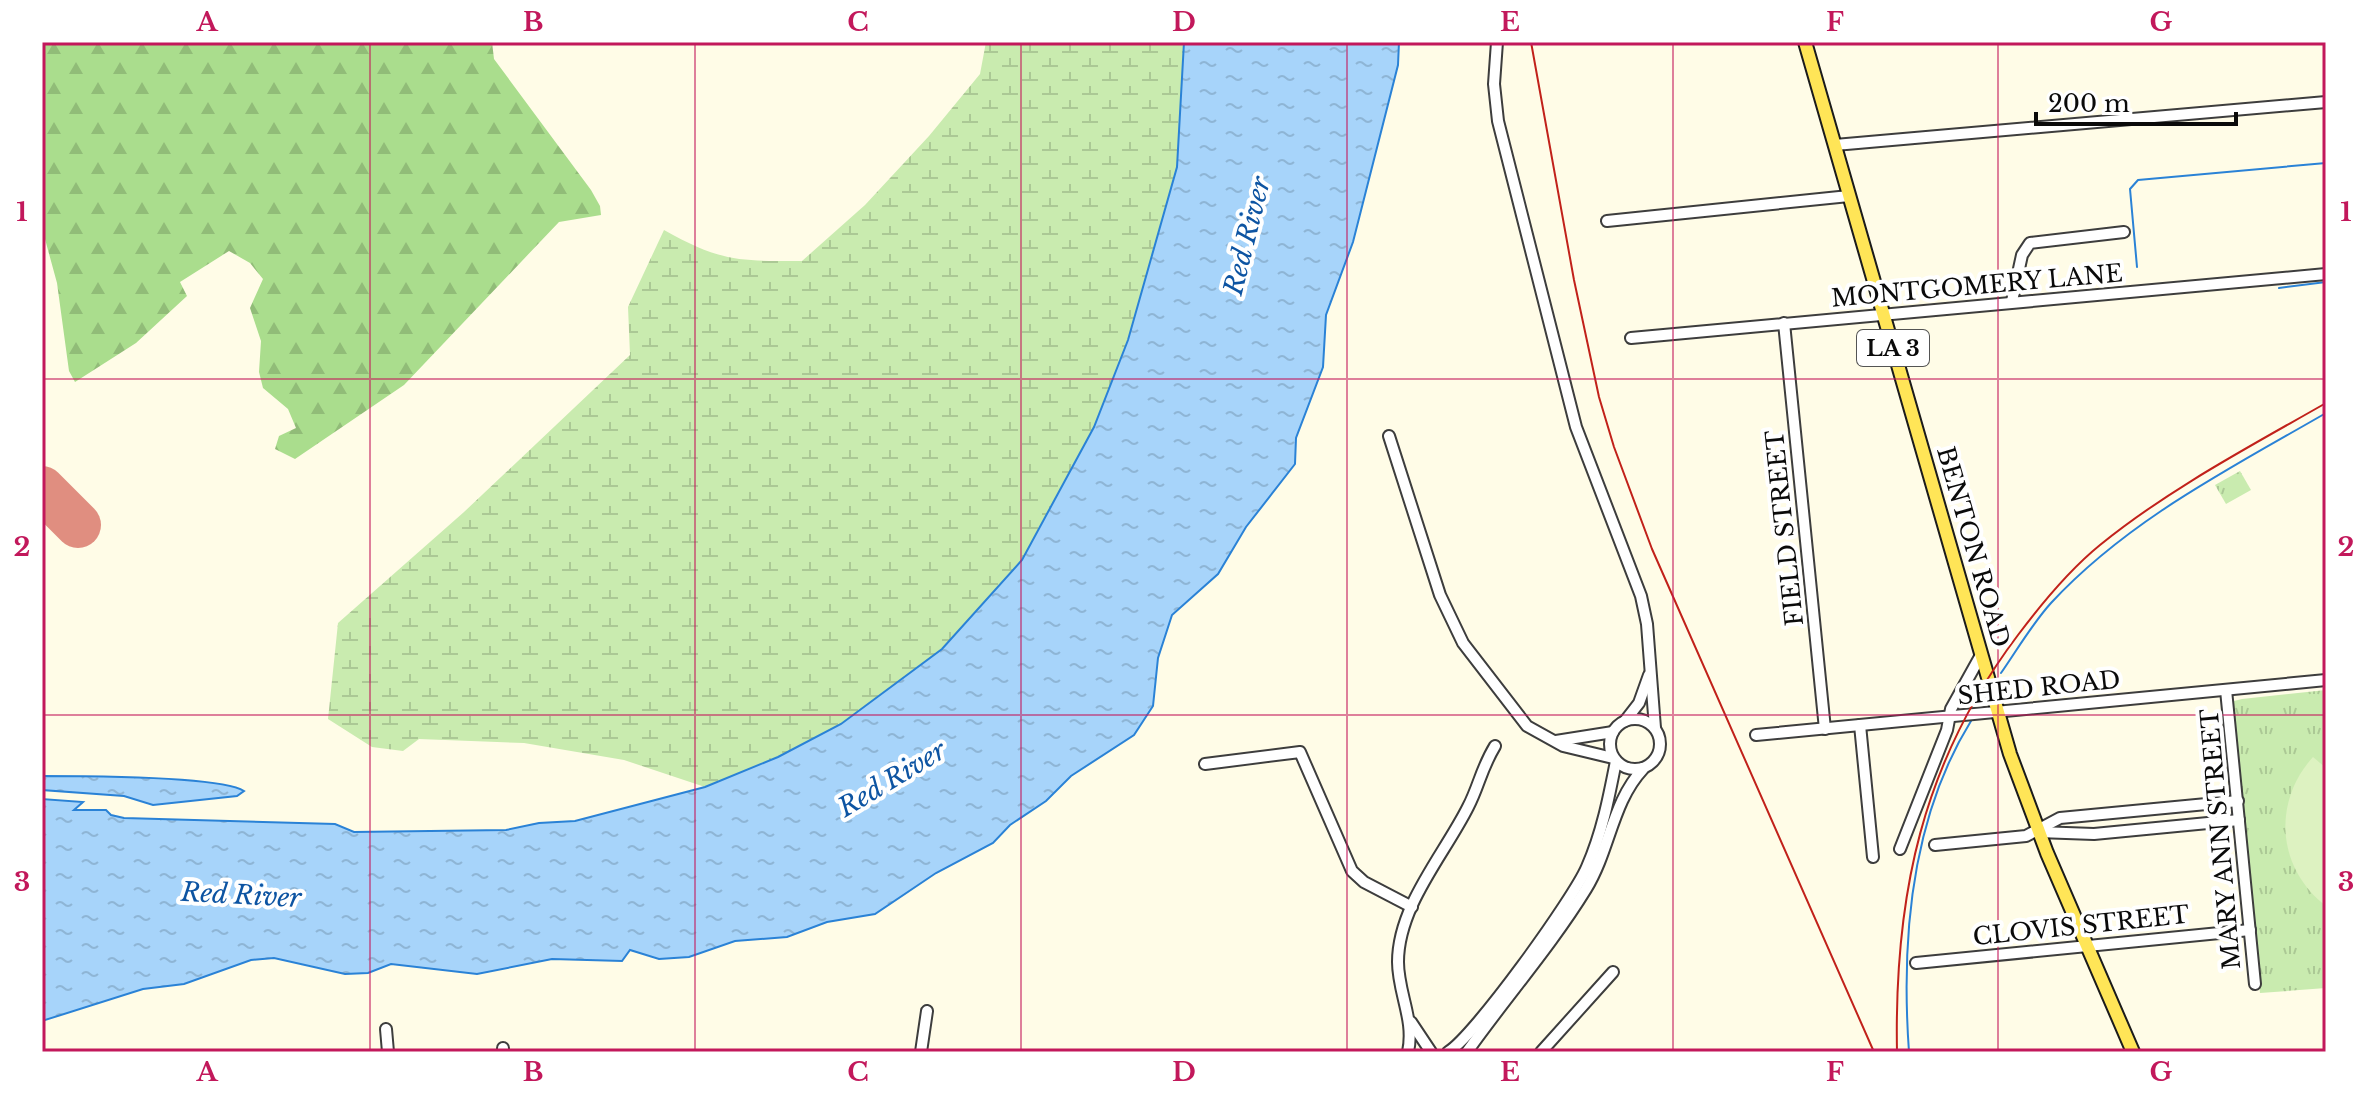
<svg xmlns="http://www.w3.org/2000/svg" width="2368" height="1094" viewBox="0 0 2368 1094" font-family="'Libre Baskerville',serif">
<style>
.forest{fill:url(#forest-firs)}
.wetland{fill:url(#wetland-marsh)}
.park{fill:url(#park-tufts)}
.pitch{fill:#ddf2c1}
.water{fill:url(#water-ripples);stroke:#2a82d6;stroke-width:2}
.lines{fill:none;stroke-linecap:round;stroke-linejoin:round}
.stream{stroke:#2a82d6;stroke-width:2}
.runway{stroke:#e08e80;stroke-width:46}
.minor-casing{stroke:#3d3d3d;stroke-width:14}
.major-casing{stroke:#1b1b1b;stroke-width:16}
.minor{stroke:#fff;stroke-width:10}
.major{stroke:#ffe557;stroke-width:12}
.rail{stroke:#c1211a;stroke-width:2}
.grid{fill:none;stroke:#c2185b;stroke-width:2;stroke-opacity:0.55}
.labels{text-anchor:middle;stroke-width:8;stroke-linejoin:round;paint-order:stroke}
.shield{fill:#fff;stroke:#545454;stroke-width:2}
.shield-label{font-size:22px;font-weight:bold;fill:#0a0a0a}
.street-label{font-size:24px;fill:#0a0a0a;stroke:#fff}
.water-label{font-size:26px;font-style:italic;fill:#0d54a2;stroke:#fff}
.neatline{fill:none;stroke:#c2185b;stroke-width:3}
.grid-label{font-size:26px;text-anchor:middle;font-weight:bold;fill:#c2185b}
</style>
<defs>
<pattern id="forest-firs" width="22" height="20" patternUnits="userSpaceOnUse" patternTransform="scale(2)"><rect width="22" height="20" fill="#aadd8d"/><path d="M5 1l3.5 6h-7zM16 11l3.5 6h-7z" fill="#91bc78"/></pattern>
<pattern id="wetland-marsh" width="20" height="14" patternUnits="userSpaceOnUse" patternTransform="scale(2)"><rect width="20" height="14" fill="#c9ebaf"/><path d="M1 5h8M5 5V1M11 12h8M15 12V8" fill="none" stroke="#abc895"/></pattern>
<pattern id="park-tufts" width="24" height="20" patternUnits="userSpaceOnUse" patternTransform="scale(2)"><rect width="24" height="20" fill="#c9ebaf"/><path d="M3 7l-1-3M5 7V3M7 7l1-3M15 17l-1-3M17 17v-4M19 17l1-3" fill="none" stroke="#abc895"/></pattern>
<pattern id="water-ripples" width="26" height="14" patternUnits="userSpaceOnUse" patternTransform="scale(2)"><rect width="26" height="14" fill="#a7d4fa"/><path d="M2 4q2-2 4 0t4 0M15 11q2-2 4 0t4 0" fill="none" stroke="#8eb5d5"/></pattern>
</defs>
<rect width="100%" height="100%" fill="#fffce7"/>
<polygon class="forest" points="42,42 492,42 494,59 591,190 600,206 601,215 559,222 404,385 295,459 275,449 279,436 296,428 288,409 263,388 259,372 261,341 250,308 263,279 250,263 229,251 180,282 187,296 136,343 75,382 69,371 57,283 42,228"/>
<path class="wetland" d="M986,42H1184L1177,167L1128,340L1094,427L1022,560L942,649L841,724L778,757L705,787L624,760L524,743L419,739L403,751L372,747L328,719L338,623L464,512L630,355L628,307L664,230C721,262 739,261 802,261L865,205L929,136L980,74Z"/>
<g class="park">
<polygon points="2240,471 2251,490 2226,504 2215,485"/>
<polygon points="2326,690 2326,988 2260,993 2232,706 2234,701 2242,699"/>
</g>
<path class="pitch" d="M2313,757L2326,768V906C2277,869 2272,802 2313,757Z"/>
<g class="water">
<polygon points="1184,42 1399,42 1398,65 1353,242 1326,315 1323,367 1296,438 1295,464 1246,527 1218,574 1172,615 1158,658 1153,706 1134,735 1071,776 1046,801 1010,825 993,843 936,873 875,914 827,922 787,937 735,941 689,957 659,959 630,950 622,961 552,959 477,974 391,964 368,973 345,974 274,958 251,960 184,984 143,989 42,1021 42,799 83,802 74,810 106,810 111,815 124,818 335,824 354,832 506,830 539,823 575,821 705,787 778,757 841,724 942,649 1022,560 1094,427 1128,340 1177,167"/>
<path d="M42,776C78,776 220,776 244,791L237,796L153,805L124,796L42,790Z"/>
</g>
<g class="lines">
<g class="stream">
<polyline points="2137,267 2130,189 2138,180 2326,163"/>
<polyline points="2279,288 2326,282"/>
<path d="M2001,673C2017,650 2032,624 2051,603C2128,520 2229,469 2326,413"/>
<path d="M1909,1052C1901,941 1911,818 1971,721"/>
</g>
<polyline class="runway" points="42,489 78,525"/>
<g class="minor-casing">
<g id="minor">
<polyline points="1497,42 1494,84 1498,121 1576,427 1641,596 1647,624 1655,728"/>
<polyline points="1835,145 2326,102"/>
<polyline points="1607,221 1849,196"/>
<polyline points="2012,301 2022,255 2030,243 2124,232"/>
<polyline points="1784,323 1825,729"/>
<polyline points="1631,338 2326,274"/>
<polyline points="1389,436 1440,595 1463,643 1527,726 1563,746 1613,758"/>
<polyline points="2226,690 2255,984"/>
<circle cx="1635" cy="744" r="25"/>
<polyline points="1625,721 1639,703 1649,675"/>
<polyline points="1860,725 1873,857"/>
<polyline points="1756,735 2326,680"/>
<polyline points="1556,741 1613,732"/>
<polyline points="1205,764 1300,752 1352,871 1364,882 1412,907"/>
<polyline points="2038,832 2094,834 2239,820"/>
<polyline points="1935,845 2026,836 2060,818 2238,801"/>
<polyline points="1900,849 1947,730 1951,709 1981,655"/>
<polyline points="1916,963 2250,930"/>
<polyline points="1411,1022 1431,1052"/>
<polyline points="386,1029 388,1052"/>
<polyline points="503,1048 503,1052"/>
<polyline points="921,1052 927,1011"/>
<path d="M1408,1052C1415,1020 1398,993 1398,962C1398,906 1444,855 1468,807C1479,786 1481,769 1495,746"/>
<path d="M1448,1052C1474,1037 1574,898 1587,867C1602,833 1609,797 1616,761"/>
<path d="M1467,1052C1506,997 1551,946 1586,889C1610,850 1612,802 1643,769"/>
<polyline points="1541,1052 1613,972"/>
</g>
</g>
<g class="major-casing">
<polyline id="major" points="1805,42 2010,754 2047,853 2133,1052"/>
</g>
<use href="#minor" class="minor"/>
<use href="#major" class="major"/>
<g class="rail">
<polyline points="1531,42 1574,280 1599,397 1614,447 1652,549 1874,1052"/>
<path d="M1897,1052C1894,896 1922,762 2018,635C2042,603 2068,571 2100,545C2169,489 2249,447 2326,403"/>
</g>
</g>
<path class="grid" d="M370,42V1052M695,42V1052M1021,42V1052M1347,42V1052M1673,42V1052M1998,42V1052M42,379H2326M42,715H2326"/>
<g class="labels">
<rect class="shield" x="1857" y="330" width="72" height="36" rx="6"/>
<g class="shield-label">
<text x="1893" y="356">LA 3</text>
</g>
<g class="street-label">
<text transform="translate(1977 286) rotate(-5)" y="8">MONTGOMERY LANE</text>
<text transform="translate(1785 528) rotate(-96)" y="8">FIELD STREET</text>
<text transform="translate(1973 547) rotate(74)" y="8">BENTON ROAD</text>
<text transform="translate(2039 688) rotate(-6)" y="8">SHED ROAD</text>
<text transform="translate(2221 839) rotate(-95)" y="8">MARY ANN STREET</text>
<text transform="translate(2081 926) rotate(-6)" y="8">CLOVIS STREET</text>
</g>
<g class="water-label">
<text transform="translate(1247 236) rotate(-76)" y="9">Red River</text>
<text transform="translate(892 779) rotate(-31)" y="9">Red River</text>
<text transform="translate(241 895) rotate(3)" y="9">Red River</text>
</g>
</g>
<rect width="2368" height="1094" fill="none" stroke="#ffffff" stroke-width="88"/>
<path d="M2036 112v12h200v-12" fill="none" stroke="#0a0a0a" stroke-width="4"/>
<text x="2048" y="112" font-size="24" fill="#0a0a0a" stroke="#ffffff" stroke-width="6" paint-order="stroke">200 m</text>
<rect x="44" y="44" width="2280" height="1006" class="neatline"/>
<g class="grid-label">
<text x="207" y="31">A</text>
<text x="533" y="31">B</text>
<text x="858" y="31">C</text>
<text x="1184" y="31">D</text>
<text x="1510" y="31">E</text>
<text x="1835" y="31">F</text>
<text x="2161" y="31">G</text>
<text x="22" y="221">1</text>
<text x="2346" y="221">1</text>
<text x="22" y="556">2</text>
<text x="2346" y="556">2</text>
<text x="22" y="891">3</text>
<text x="2346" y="891">3</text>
<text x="207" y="1081">A</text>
<text x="533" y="1081">B</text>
<text x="858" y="1081">C</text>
<text x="1184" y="1081">D</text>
<text x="1510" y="1081">E</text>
<text x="1835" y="1081">F</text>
<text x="2161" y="1081">G</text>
</g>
</svg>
